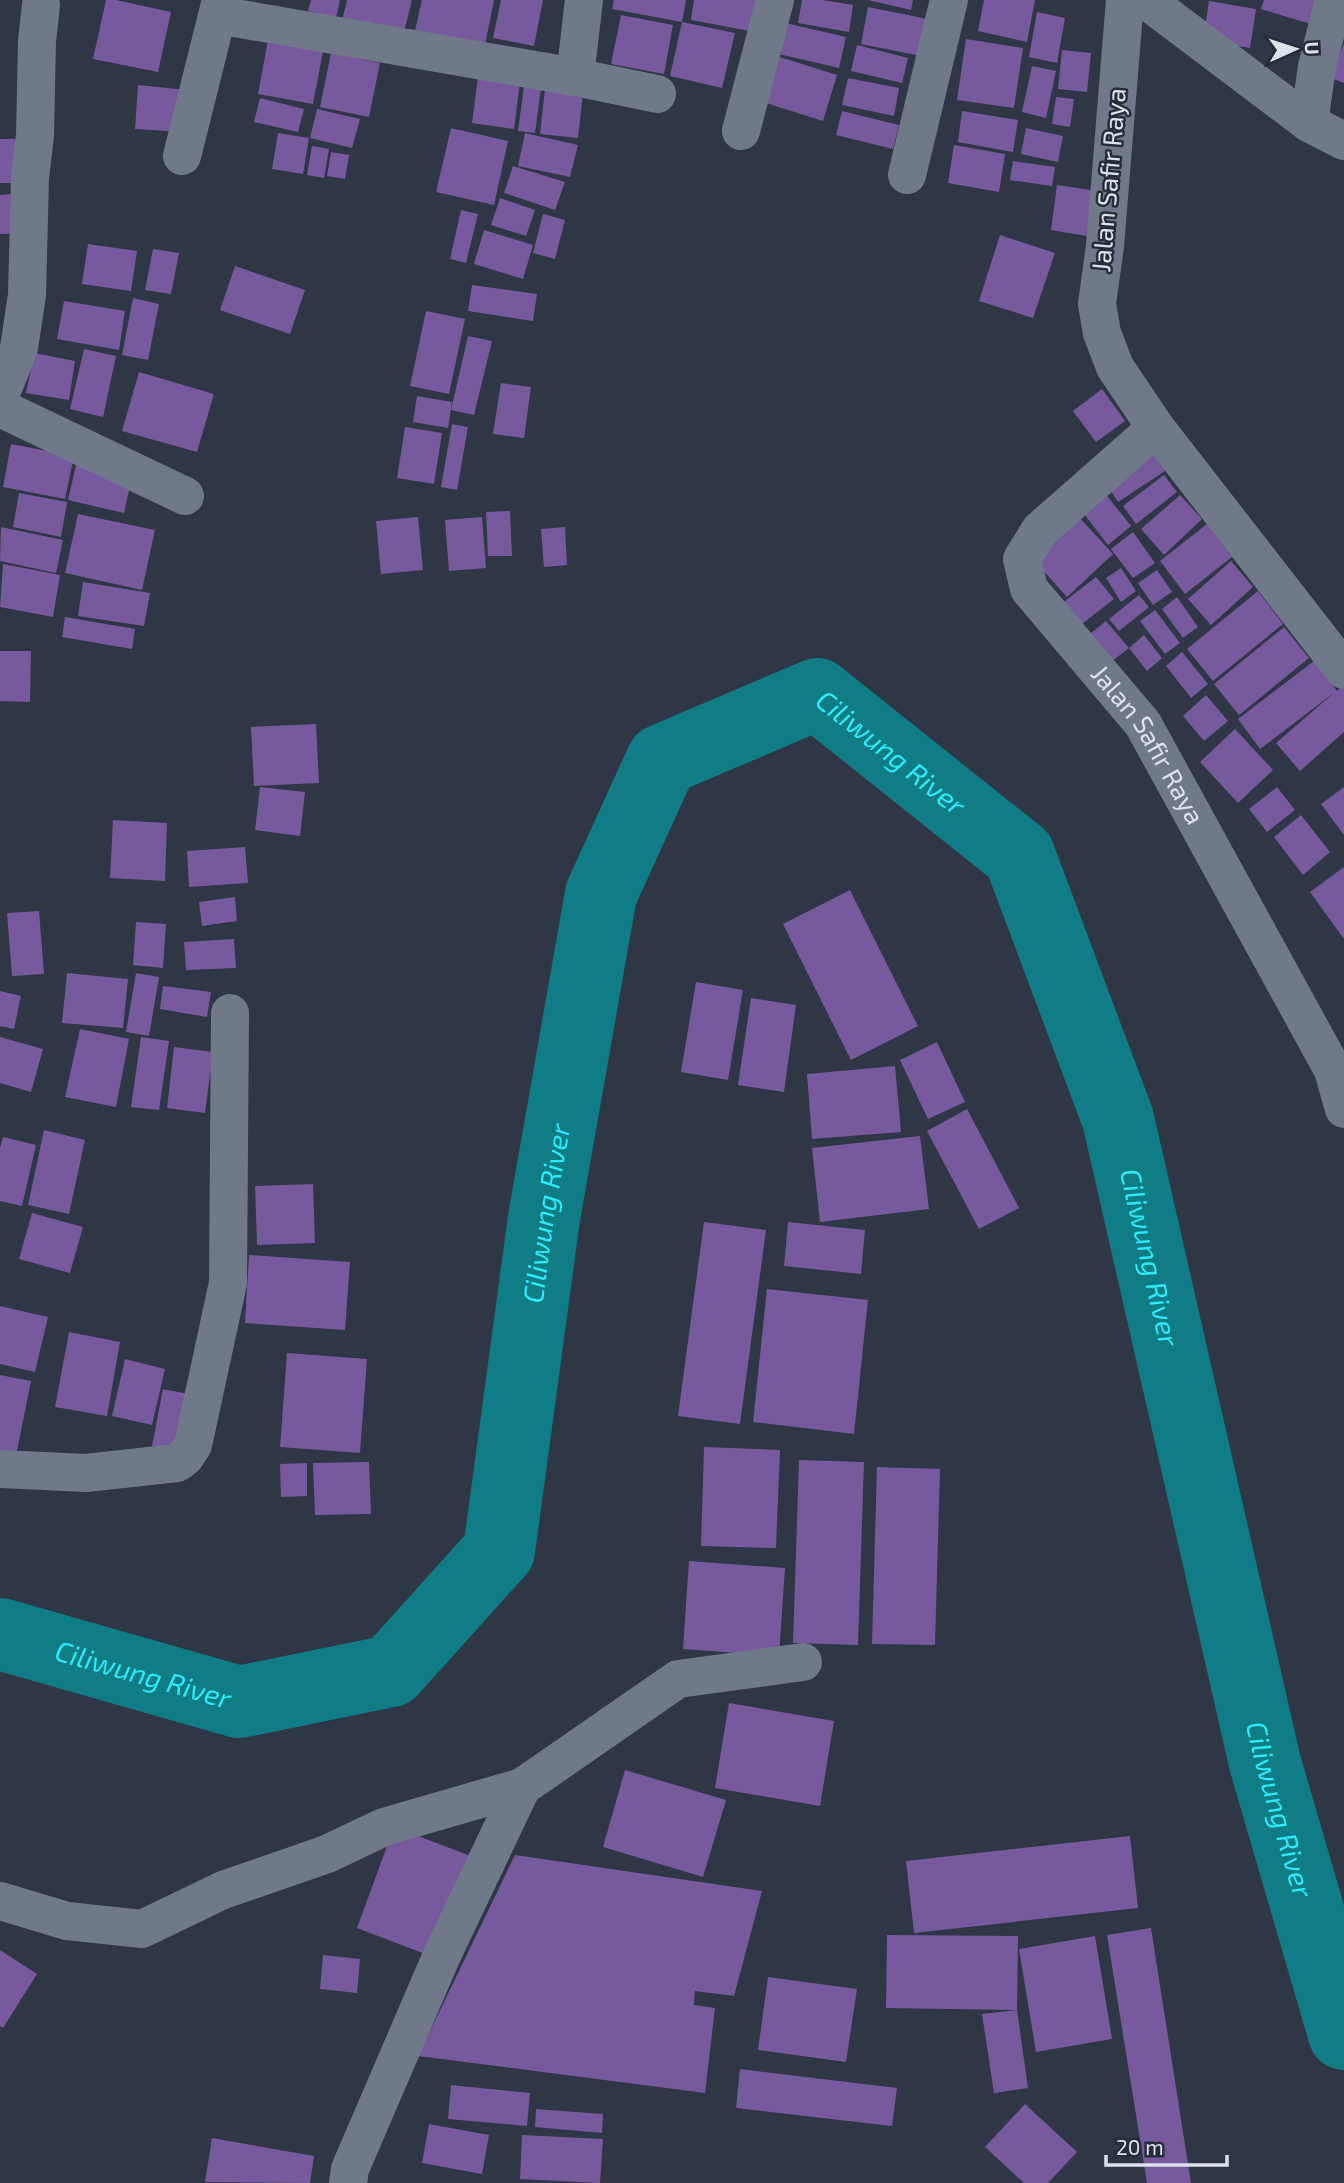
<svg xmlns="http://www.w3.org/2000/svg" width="1344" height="2183" viewBox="0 0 1344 2183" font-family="'Exo 2',sans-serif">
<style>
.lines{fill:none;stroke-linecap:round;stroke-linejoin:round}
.river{stroke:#107d86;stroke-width:72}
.building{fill:#77599e}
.minor{stroke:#707989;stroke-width:38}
.labels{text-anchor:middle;stroke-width:5;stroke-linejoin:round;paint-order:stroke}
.street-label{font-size:26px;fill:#dde2eb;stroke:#252c3a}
.water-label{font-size:28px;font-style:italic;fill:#2bebfb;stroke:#252c3a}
</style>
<rect width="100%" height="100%" fill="#2f3645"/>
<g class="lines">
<path class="river" id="s1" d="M0,1634L239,1702L391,1671L499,1551L544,1218L601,894L662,760L817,694L1019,855L1118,1119L1265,1763L1344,2034"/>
</g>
<g class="building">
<polygon points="106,0 116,0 171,12 158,72 93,59"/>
<polygon points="311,0 340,0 336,18 308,11"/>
<polygon points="347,0 412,0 403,36 342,21"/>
<polygon points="422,0 494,0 484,50 414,35"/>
<polygon points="501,0 543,0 534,46 493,38"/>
<polygon points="614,0 686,0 682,22 612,9"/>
<polygon points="694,0 761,0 755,32 691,20"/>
<polygon points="802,0 822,0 853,5 849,32 798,23"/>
<polygon points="868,0 913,0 911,10"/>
<polygon points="984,0 1035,0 1027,42 978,31"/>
<polygon points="1264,0 1321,0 1314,25 1261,9"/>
<polygon points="1209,1 1256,9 1250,48 1203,40"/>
<polygon points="868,7 928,19 921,56 861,44"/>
<polygon points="1037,12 1065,18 1057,63 1029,57"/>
<polygon points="621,15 673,25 664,74 611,64"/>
<polygon points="682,22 735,33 722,88 670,76"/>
<polygon points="781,22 846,37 839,68 774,53"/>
<polygon points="966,39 1023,48 1014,108 957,100"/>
<polygon points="268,40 323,51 313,104 258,94"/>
<polygon points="1344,43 1344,83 1331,78"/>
<polygon points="857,45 908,58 902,83 851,71"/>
<polygon points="1062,50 1091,53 1087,92 1058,89"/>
<polygon points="331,53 380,63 369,117 320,107"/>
<polygon points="780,57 837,75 823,121 766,103"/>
<polygon points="1032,66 1056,71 1046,118 1022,112"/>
<polygon points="478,76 520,82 514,129 472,123"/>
<polygon points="848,78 899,88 894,116 842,105"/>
<polygon points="138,85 188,90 184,132 135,129"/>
<polygon points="524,86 541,88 535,133 518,131"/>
<polygon points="545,89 583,93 578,138 540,134"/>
<polygon points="1056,97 1074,99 1070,127 1052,124"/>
<polygon points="260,98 304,109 298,132 254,122"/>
<polygon points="317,109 360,119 352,148 310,138"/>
<polygon points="842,111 899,125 893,149 836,135"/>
<polygon points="962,111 1018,120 1013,152 958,142"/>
<polygon points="451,128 508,141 494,205 436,192"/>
<polygon points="1026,128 1063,136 1058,162 1021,154"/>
<polygon points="278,133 309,138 303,174 272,169"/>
<polygon points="525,133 578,145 570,177 518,166"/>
<rect x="0" y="139" width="15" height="44"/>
<polygon points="954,145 1005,154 999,192 948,183"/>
<polygon points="312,146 329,149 324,178 307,175"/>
<polygon points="331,152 349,155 345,179 327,176"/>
<polygon points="1013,161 1055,167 1052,186 1010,180"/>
<polygon points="513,166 565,182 555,210 504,193"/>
<polygon points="1057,185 1105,192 1098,238 1051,230"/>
<polygon points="24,193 27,233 0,234 0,195"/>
<polygon points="500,198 535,210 526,236 491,225"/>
<polygon points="461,210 478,214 466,263 450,259"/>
<polygon points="543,214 565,220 555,259 533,253"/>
<polygon points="484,230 533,245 523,279 474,264"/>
<polygon points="1000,235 1055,253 1033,318 979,301"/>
<polygon points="88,244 137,251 131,291 82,284"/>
<polygon points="153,249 179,253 171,294 145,290"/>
<polygon points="235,266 305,290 290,334 220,310"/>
<polygon points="472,285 537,294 533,321 468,311"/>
<polygon points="133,298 159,304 148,360 122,355"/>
<polygon points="64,301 125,311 119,350 57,339"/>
<polygon points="426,311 465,319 449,394 410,386"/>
<polygon points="468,336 492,341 474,415 451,410"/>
<polygon points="84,349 116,356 103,417 70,409"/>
<polygon points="34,353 75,361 69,400 26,393"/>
<polygon points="139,372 214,394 197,452 122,431"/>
<polygon points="501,383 531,387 524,438 493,434"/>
<polygon points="1102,389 1125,421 1096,442 1073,411"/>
<polygon points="417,396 452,402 448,428 413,422"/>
<polygon points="452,424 468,427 457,490 441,487"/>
<polygon points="405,427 442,433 434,484 397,478"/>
<polygon points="11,444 74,456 65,499 3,487"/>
<polygon points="1152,449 1165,471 1118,502 1104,480"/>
<polygon points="76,465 132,477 124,513 68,500"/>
<polygon points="1164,475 1177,492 1136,524 1123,506"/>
<polygon points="1100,487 1131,526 1108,545 1077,505"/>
<polygon points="19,493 67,502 61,537 13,527"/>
<polygon points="1180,495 1202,519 1164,555 1141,529"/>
<polygon points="510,511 512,556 488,556 486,512"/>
<polygon points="78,514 155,530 142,590 65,573"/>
<polygon points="1076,514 1113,554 1067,597 1030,556"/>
<polygon points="418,517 423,570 381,574 376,521"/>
<polygon points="482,517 486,568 449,571 445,520"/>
<polygon points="1207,524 1232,557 1185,594 1160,561"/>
<polygon points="1,527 63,540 56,573 0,561"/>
<polygon points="565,527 567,565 544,567 541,529"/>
<polygon points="1133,532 1155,563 1133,578 1111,549"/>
<polygon points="1231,561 1253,587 1211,625 1188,599"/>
<polygon points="3,564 60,575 53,617 0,607"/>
<polygon points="1121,568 1136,591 1121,602 1106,578"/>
<polygon points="1157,570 1172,592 1153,605 1138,583"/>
<polygon points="1096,577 1114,599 1069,634 1052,611"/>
<polygon points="83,582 150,593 144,626 78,616"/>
<polygon points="1258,591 1283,624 1213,681 1187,649"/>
<polygon points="1139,595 1149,607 1119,631 1109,619"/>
<polygon points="1177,597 1198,627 1183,638 1162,609"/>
<polygon points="1155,610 1180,643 1165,654 1140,621"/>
<polygon points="65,617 135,629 132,649 62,637"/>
<polygon points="1106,621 1129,648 1102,669 1080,642"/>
<polygon points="1284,627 1309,658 1239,715 1214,684"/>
<polygon points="1144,635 1162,658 1147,671 1129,648"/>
<polygon points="0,651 31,651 30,702 0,701"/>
<polygon points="1182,652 1208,684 1191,698 1166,666"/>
<polygon points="1314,661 1337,691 1342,686 1344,688 1344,732 1300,771 1276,743 1335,692 1260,749 1238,719"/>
<polygon points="1206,695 1228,721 1204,741 1183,716"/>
<polygon points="316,724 319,783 254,786 251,727"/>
<polygon points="1235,729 1273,770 1238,803 1200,762"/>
<polygon points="260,787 305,792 300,836 255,830"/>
<polygon points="1277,787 1295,810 1267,832 1249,809"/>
<polygon points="1344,787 1344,835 1321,804"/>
<polygon points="1301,815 1330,852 1303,875 1274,837"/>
<polygon points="113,820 167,823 165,881 110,878"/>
<polygon points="245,847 248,883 189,887 187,851"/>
<polygon points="1344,867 1344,939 1310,892"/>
<polygon points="850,890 918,1026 851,1060 783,924"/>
<polygon points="235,897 237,921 202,926 199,902"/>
<polygon points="39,911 44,974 12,976 7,913"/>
<polygon points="136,922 166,924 163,968 133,965"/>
<polygon points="234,939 236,968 186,970 184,942"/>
<polygon points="67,973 128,979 123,1028 62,1023"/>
<polygon points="136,973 159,977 149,1036 126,1032"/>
<polygon points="696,982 743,990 728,1080 681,1072"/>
<polygon points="163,986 211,992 207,1017 160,1009"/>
<polygon points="0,991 21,996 14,1029 0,1026"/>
<polygon points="751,998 796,1005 784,1092 738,1085"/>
<polygon points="80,1029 129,1039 116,1107 65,1097"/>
<polygon points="0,1037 43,1049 31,1092 0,1083"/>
<polygon points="141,1037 169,1041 159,1110 131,1107"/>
<polygon points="937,1042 965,1102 928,1119 900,1060"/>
<polygon points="174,1047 213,1052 205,1113 167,1108"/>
<polygon points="895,1066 901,1132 812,1139 807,1074"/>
<polygon points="967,1109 1019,1208 979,1229 927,1131"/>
<polygon points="44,1130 85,1140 69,1214 28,1205"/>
<polygon points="920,1136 929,1209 820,1222 812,1148"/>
<polygon points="3,1137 36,1145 22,1206 0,1201 0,1148"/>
<polygon points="313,1184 315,1243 257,1245 255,1186"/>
<polygon points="32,1213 83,1227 70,1273 19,1259"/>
<polygon points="704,1222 766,1230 740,1424 678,1416"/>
<polygon points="788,1222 865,1230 861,1274 784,1266"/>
<polygon points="249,1255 350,1262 345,1330 245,1323"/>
<polygon points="767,1289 868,1300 854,1434 753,1422"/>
<polygon points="0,1306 48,1317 35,1372 0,1364"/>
<polygon points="69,1332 120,1342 107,1416 55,1407"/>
<polygon points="287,1353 367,1359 360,1453 280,1447"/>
<polygon points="125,1359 165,1369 152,1425 112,1416"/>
<polygon points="0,1375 31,1381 16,1456 0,1453"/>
<polygon points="163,1389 189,1394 178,1451 152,1446"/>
<polygon points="704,1447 780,1450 776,1548 701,1546"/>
<polygon points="799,1460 864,1462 858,1645 793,1643"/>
<polygon points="369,1462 371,1514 315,1515 313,1463"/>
<polygon points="307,1463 307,1496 281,1497 280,1464"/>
<polygon points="877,1467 940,1469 935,1645 872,1644"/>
<polygon points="689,1561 785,1568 779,1656 683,1649"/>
<polygon points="729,1703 834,1721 820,1806 715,1788"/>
<polygon points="625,1770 726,1800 703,1877 603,1847"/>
<polygon points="394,1827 471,1856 433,1957 357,1928"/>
<polygon points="1130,1836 1138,1908 914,1933 906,1861"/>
<polygon points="515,1855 762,1891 734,1996 695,1991 694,2005 715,2008 705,2093 418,2056"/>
<polygon points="1151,1928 1191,2183 1147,2183 1107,1935"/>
<polygon points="887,1935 1018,1936 1017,2010 886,2008"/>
<polygon points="1095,1936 1112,2039 1036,2052 1019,1949"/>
<polygon points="0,1950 37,1974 3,2028 0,2026"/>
<polygon points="323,1955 360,1959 357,1993 320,1989"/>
<polygon points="768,1977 857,1989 846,2062 758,2050"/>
<polygon points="1017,2010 1028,2088 994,2093 982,2014"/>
<polygon points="740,2069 897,2088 892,2126 736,2108"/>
<polygon points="451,2085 530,2093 527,2126 448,2119"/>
<polygon points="1025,2104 1077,2152 1048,2183 1024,2183 985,2147"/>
<polygon points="536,2109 603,2114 602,2133 535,2127"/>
<polygon points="429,2124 489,2135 482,2174 422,2163"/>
<polygon points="522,2135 603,2139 600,2183 520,2179"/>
<polygon points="212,2138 314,2156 310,2183 205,2182"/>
</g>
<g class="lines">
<g class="minor">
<polyline points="1125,0 1105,246 1097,304 1102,333 1115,367 1156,428 1344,670"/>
<polyline points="1146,0 1309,123 1344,141"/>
<polyline points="218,15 575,77 657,94"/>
<polyline points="575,77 584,0"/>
<polyline points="1309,123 1317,67 1334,0"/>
<polyline points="741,131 775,0"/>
<polyline points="182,156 221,0"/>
<polyline points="907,175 949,0"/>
<polyline points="0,396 19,348 27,295 30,178 35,135 37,41 41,5"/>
<polyline points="0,408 185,496"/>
<path id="s2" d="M1156,428L1040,530L1022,559L1029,589L1143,724L1333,1070L1344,1109"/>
<polyline points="0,1469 86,1473 177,1463 185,1457 193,1445 228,1283 230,1013"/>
<polyline points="0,1901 67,1921 142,1929 223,1890 327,1854 384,1827 522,1787"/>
<polyline points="348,2183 350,2169 442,1955 522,1787 678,1679 803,1662"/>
</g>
</g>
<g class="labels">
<g class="street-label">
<text transform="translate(1109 180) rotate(-85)" y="9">Jalan Safir Raya</text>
<text dy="9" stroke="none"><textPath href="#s2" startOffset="416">Jalan Safir Raya</textPath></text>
</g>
<g class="water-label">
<text dy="10" stroke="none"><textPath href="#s1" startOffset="1640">Ciliwung River</textPath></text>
<text dy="10" stroke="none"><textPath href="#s1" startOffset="906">Ciliwung River</textPath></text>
<text dy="10" stroke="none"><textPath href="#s1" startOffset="2228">Ciliwung River</textPath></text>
<text dy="10" stroke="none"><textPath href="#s1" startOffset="149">Ciliwung River</textPath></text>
<text dy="10" stroke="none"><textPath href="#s1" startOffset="2795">Ciliwung River</textPath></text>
</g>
</g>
<g transform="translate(1295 49) rotate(87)" stroke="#252c3a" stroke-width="5" paint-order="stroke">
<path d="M0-5L12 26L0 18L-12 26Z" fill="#dde2eb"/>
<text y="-10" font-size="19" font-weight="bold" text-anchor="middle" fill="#dde2eb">U</text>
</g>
<path d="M1106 2155v10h121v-10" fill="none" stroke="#dde2eb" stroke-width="3.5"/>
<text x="1116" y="2155" font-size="21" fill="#dde2eb" stroke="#252c3a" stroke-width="5" paint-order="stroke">20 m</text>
</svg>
